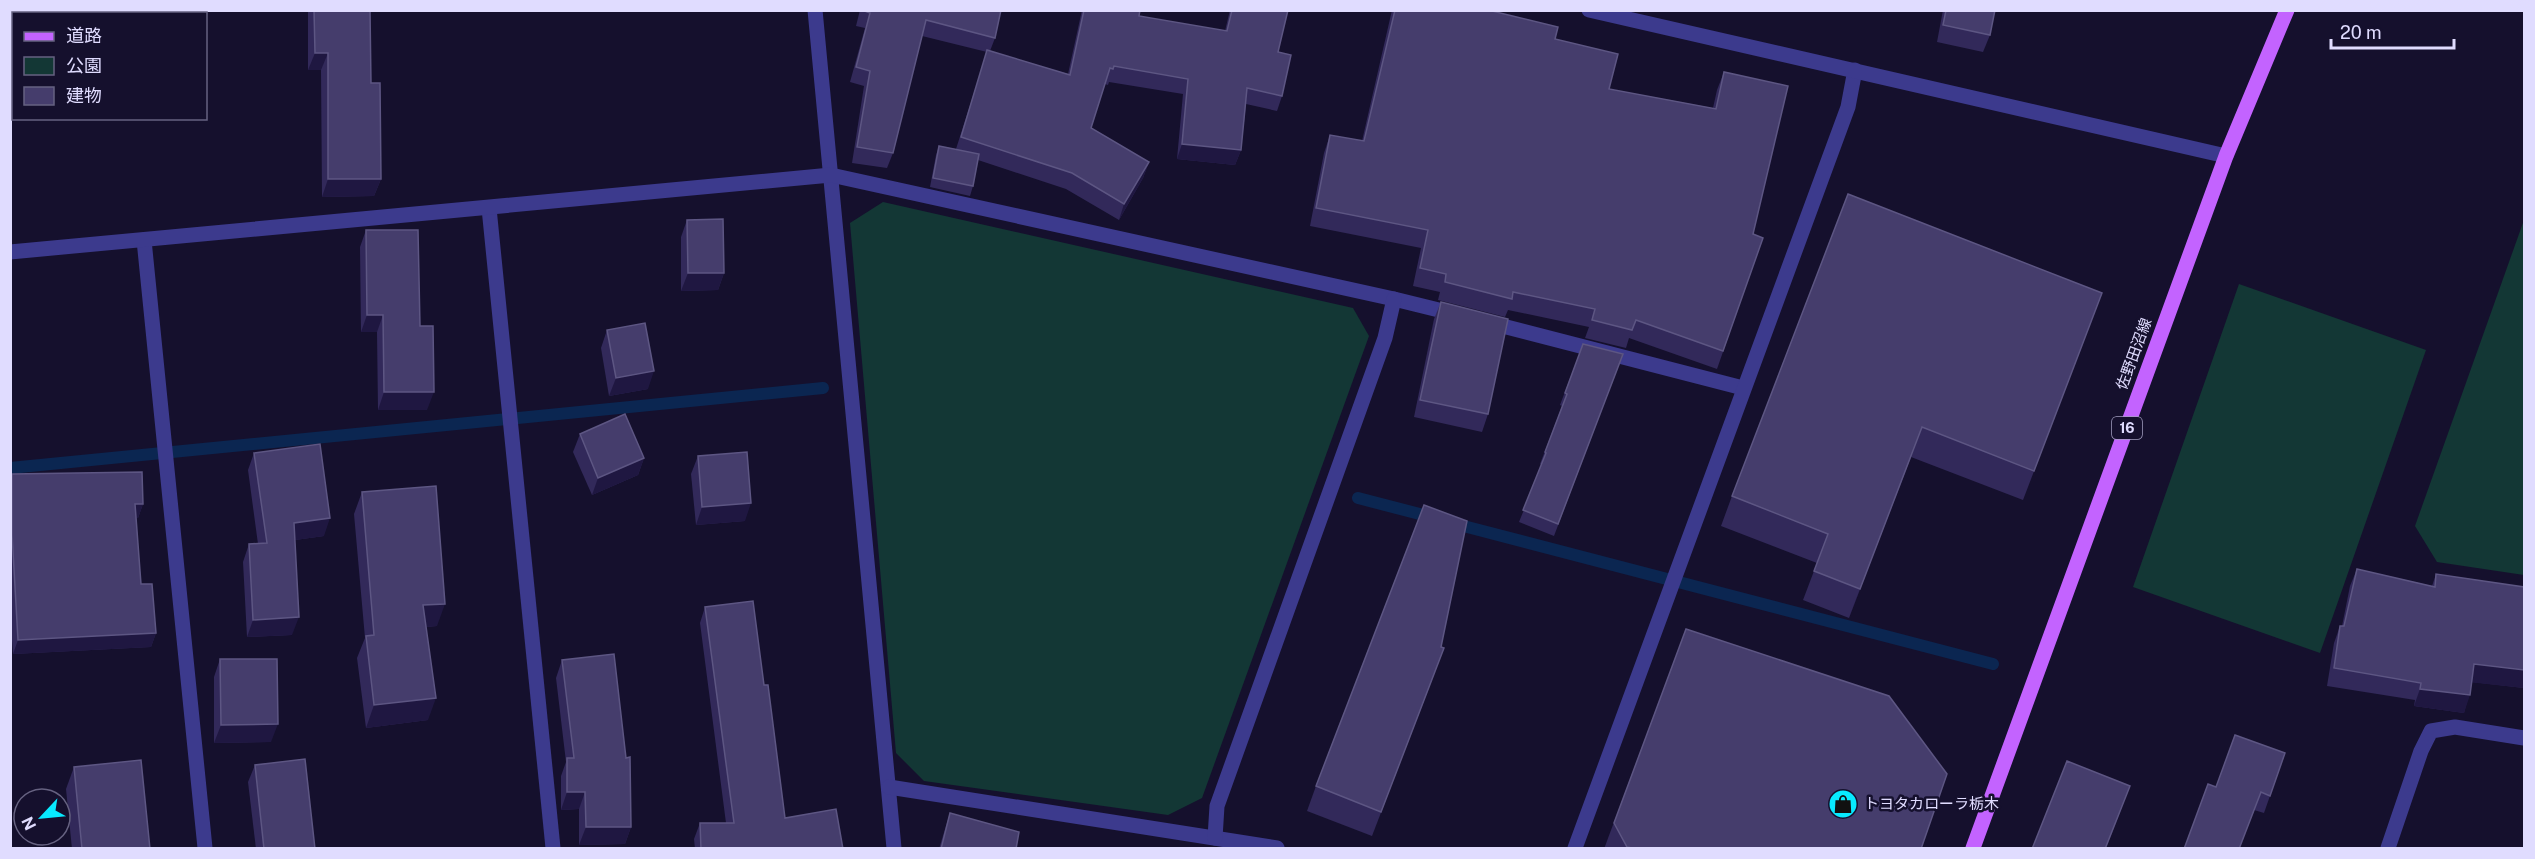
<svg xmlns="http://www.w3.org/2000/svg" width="2535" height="859" viewBox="0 0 2535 859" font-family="'Public Sans','Noto Sans JP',sans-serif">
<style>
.green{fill:#133735}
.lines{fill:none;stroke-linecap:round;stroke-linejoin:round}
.stream{stroke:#0b2651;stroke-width:12}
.minor{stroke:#3c3a8d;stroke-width:15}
.tertiary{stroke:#3c3a8d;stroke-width:15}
.primary{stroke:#c363ff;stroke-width:15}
.wall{fill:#32295a}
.shaded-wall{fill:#1f1741}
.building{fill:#453d6c;stroke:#5d5683;stroke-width:1.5}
.labels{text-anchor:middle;stroke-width:5;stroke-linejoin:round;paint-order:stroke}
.shield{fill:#15102d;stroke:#a39fc0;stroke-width:1.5}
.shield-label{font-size:14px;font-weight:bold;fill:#e0dcff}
.street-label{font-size:15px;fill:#e0dcff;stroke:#15102d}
.poi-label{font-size:15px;fill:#e0dcff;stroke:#15102d;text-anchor:start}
</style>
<rect width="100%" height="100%" fill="#15102d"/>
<g class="green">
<polygon points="883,202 1353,308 1369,336 1202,798 1168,815 924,781 896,753 850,223"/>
<polygon points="2524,220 2524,575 2437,562 2415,526"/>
<polygon points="2239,284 2426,350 2320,653 2133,587"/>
</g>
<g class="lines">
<g class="stream">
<polyline points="10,468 823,388"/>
<polyline points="1358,498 1435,518"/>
<polyline points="1452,523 1993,664"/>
</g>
<g class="minor">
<polyline points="815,10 894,848"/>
<polyline points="489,208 553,848"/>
<polyline points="144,240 205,848"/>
<polyline points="10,252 831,175 1394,299 1455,314"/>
<polyline points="1487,322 1743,388"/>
<polyline points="889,787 1277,848"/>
<polyline points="1215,838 1217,806 1385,338 1394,299"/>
<polyline points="1575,848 1848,107 1855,70"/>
<polyline points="2388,848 2421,751 2431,731 2455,727 2524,738"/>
</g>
<polyline class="tertiary" points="1589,10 2226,156"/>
<polyline class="primary" points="1973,848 2226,156 2287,10"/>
</g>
<g class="wall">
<polygon points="308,10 370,10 371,83 381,179 374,196 322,197 321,70 308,70"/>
<polygon points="860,10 1001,10 995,38 990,51 1068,74 1082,10 1140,10 1139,16 1225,31 1230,10 1288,10 1278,52 1282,96 1277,111 1246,104 1241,150 1235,165 1177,159 1183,94 1109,82 1108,85 1105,84 1091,128 1149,162 1143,178 1119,220 1066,189 978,160 973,186 970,196 930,187 936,155 939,146 956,149 987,52 922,36 893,153 887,168 852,163 864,86 850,82 865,28 856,26"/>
<polygon points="1392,10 1488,10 1555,39 1609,89 1713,108 1717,90 1724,72 1753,234 1763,238 1717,369 1629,338 1626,348 1585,338 1589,327 1508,310 1505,317 1438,300 1440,292 1413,286 1421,248 1310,226 1324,153 1330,135 1362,141"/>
<polygon points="1943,10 1995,10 1990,35 1983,52 1937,42"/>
<polygon points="687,220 724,273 718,290 681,291 681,237"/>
<polygon points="366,230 420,326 427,410 378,410 377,332 361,332 360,247"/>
<polygon points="2102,293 2023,500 1911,457 1849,618 1803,600 1817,563 1721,526 1732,496"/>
<polygon points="1441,302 1488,414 1482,432 1414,417 1434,319"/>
<polygon points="607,330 648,389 609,396 601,348"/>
<polygon points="1583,344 1623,354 1554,536 1519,522 1542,465 1540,464 1562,406 1560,405"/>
<polygon points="580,434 644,458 638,475 592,495 573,452"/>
<polygon points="254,453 324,536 295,540 292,635 247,637 243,562 249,544 258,544 248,470"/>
<polygon points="698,456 745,521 696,525 691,474"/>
<polygon points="12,474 143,504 138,518 136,518 141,584 156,633 151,647 13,654 10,614 10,478"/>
<polygon points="362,492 437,626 426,627 428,720 366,728 357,658 365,638 354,514"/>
<polygon points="2357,569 2432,586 2436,574 2524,688 2472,682 2464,713 2414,706 2415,700 2327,686 2334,643 2340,626 2342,626 2350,586"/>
<polygon points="705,607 764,685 785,818 843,849 695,849 694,839 700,823 726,823 700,623"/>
<polygon points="1686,629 1921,849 1604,849"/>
<polygon points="220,659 271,742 214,743 214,677"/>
<polygon points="562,660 631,827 625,844 579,845 579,809 561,810 561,776 566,762 556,678"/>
<polygon points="1435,672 1372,836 1307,811 1316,786"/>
<polygon points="2285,753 2264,813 2254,810 2216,787"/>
<polygon points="255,765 315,849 256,849 248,782"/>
<polygon points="74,767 150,849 72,849 66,789"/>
<polygon points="950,813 1016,849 939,849 945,829"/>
</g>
<g class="shaded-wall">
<polygon points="1716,10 1739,10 1738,12"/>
<polygon points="315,53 328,53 321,70 308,70"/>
<polygon points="1182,144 1241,150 1235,165 1177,159"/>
<polygon points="1149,162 1143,178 1119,220 1124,204"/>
<polygon points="328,179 381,179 374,196 322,197"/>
<polygon points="688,273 724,273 718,290 681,291"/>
<polygon points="367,315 383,315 377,332 361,332"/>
<polygon points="654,371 648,389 609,396 616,378"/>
<polygon points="384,392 434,392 427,410 378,410"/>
<polygon points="1922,427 1911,457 1849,618 1860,589"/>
<polygon points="644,458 638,475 592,495 598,478"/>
<polygon points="751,503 745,521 696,525 702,507"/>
<polygon points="135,504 143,504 138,518 130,518"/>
<polygon points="330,518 324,536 288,541 294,523"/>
<polygon points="445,604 437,626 415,628 423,605"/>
<polygon points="299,617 292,635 247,637 253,620"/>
<polygon points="156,633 151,647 13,654 18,640"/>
<polygon points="2474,664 2524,670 2524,688 2468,682"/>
<polygon points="2420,689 2470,695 2464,713 2414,706"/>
<polygon points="436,698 428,720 366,728 374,705"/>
<polygon points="278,724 271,742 214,743 221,725"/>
<polygon points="2130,786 2106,849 2105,849"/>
<polygon points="567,792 585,792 579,809 561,810"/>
<polygon points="586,827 631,827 625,844 579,845"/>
</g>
<g class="building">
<polygon points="314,10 370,10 371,83 380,83 381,179 328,179 328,53 315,53"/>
<polygon points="862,10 1001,10 995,38 926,20 893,153 857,147 870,71 856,67 870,13"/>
<polygon points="1084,10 1140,10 1139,16 1227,31 1232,10 1288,10 1278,52 1291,55 1282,96 1247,88 1241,150 1182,144 1188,79 1114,66 1113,69 1110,68 1091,128 1149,162 1124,204 1072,173 961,137 987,50 1070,75"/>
<polygon points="1395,10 1488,10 1558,27 1555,39 1618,54 1609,89 1716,109 1724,72 1788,86 1753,234 1763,238 1723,351 1636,320 1632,330 1592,320 1595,309 1513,292 1512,299 1445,282 1446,274 1420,268 1428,230 1316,208 1330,135 1364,141"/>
<polygon points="1946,10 1995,10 1990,35 1943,25"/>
<polygon points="939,146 979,154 973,186 933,178"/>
<polygon points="1848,194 2102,293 2034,471 1922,427 1860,589 1814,571 1828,534 1732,496"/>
<polygon points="723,219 724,273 688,273 687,220"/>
<polygon points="366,230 418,230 420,326 433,326 434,392 384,392 383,315 367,315"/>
<polygon points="1441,302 1508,319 1488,414 1420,400"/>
<polygon points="645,323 654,371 616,378 607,330"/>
<polygon points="1583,344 1623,354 1558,524 1523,510 1546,453 1545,452 1567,394 1565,393"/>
<polygon points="625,414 644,458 598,478 580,434"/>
<polygon points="320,444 330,518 294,523 299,617 253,620 249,544 267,543 254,453"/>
<polygon points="747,452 751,503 702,507 698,456"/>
<polygon points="142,472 143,504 135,504 141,584 152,584 156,633 18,640 12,534 12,474"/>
<polygon points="436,486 445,604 423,605 436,698 374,705 366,636 374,635 362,492"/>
<polygon points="1424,505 1467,521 1441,647 1444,648 1381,812 1316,786"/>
<polygon points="2357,569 2435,587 2436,574 2524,587 2524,670 2474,664 2470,695 2420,689 2421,683 2334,668 2340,626 2344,626"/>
<polygon points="753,601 764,685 768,685 785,818 836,809 843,849 701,849 700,823 734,823 705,607"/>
<polygon points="1686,629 1889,696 1947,774 1921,849 1637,849 1627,847 1614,823"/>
<polygon points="614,654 626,758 630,757 631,827 586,827 585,792 567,792 567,758 574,758 562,660"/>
<polygon points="220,659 277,659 278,724 221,725"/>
<polygon points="2235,735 2285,753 2270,796 2261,792 2239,849 2184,849 2208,784 2216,787"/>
<polygon points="305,759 315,849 264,849 255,765"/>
<polygon points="141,760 150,849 82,849 74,767"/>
<polygon points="2067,761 2130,786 2105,849 2032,849"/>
<polygon points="950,813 1019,832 1016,849 941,849"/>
</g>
<defs>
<g id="shop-disc" transform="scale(1.5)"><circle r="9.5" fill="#08eaff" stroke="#15102d"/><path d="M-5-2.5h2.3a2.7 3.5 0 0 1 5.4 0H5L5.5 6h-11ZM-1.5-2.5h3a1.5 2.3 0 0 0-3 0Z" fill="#111"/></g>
</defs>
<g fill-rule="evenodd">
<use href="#shop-disc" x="1843" y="804"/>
</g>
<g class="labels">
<rect class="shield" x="2112" y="417" width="30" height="22" rx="4.5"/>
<g class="shield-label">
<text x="2127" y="433">16</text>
</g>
<g class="street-label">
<text transform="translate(2134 354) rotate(-70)" y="5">佐野田沼線</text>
</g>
<g class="poi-label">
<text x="1864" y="809">トヨタカローラ栃木</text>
</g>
</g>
<rect width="2535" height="859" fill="none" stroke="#e0dcff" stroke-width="24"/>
<rect x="12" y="12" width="195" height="108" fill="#15102d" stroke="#666281" stroke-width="1.5"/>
<rect x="24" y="32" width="30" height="9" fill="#c363ff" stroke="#666281" stroke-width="1.5"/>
<text x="66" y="42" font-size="18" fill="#e0dcff">道路</text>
<rect x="24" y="57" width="30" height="18" fill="#133735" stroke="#666281" stroke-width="1.5"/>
<text x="66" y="72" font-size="18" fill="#e0dcff">公園</text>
<rect x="24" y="87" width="30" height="18" fill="#453d6c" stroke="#666281" stroke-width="1.5"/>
<text x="66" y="102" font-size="18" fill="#e0dcff">建物</text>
<g transform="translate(42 817) rotate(244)"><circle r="28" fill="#15102d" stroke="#666281" stroke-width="1.5"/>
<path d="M0-4.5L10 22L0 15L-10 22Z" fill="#08eaff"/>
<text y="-9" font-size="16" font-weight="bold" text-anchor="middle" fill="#e0dcff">N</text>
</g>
<path d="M2331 39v9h123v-9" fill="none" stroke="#e0dcff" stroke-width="3"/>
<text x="2340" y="39" font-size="18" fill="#e0dcff" stroke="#15102d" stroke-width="4.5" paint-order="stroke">20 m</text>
</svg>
